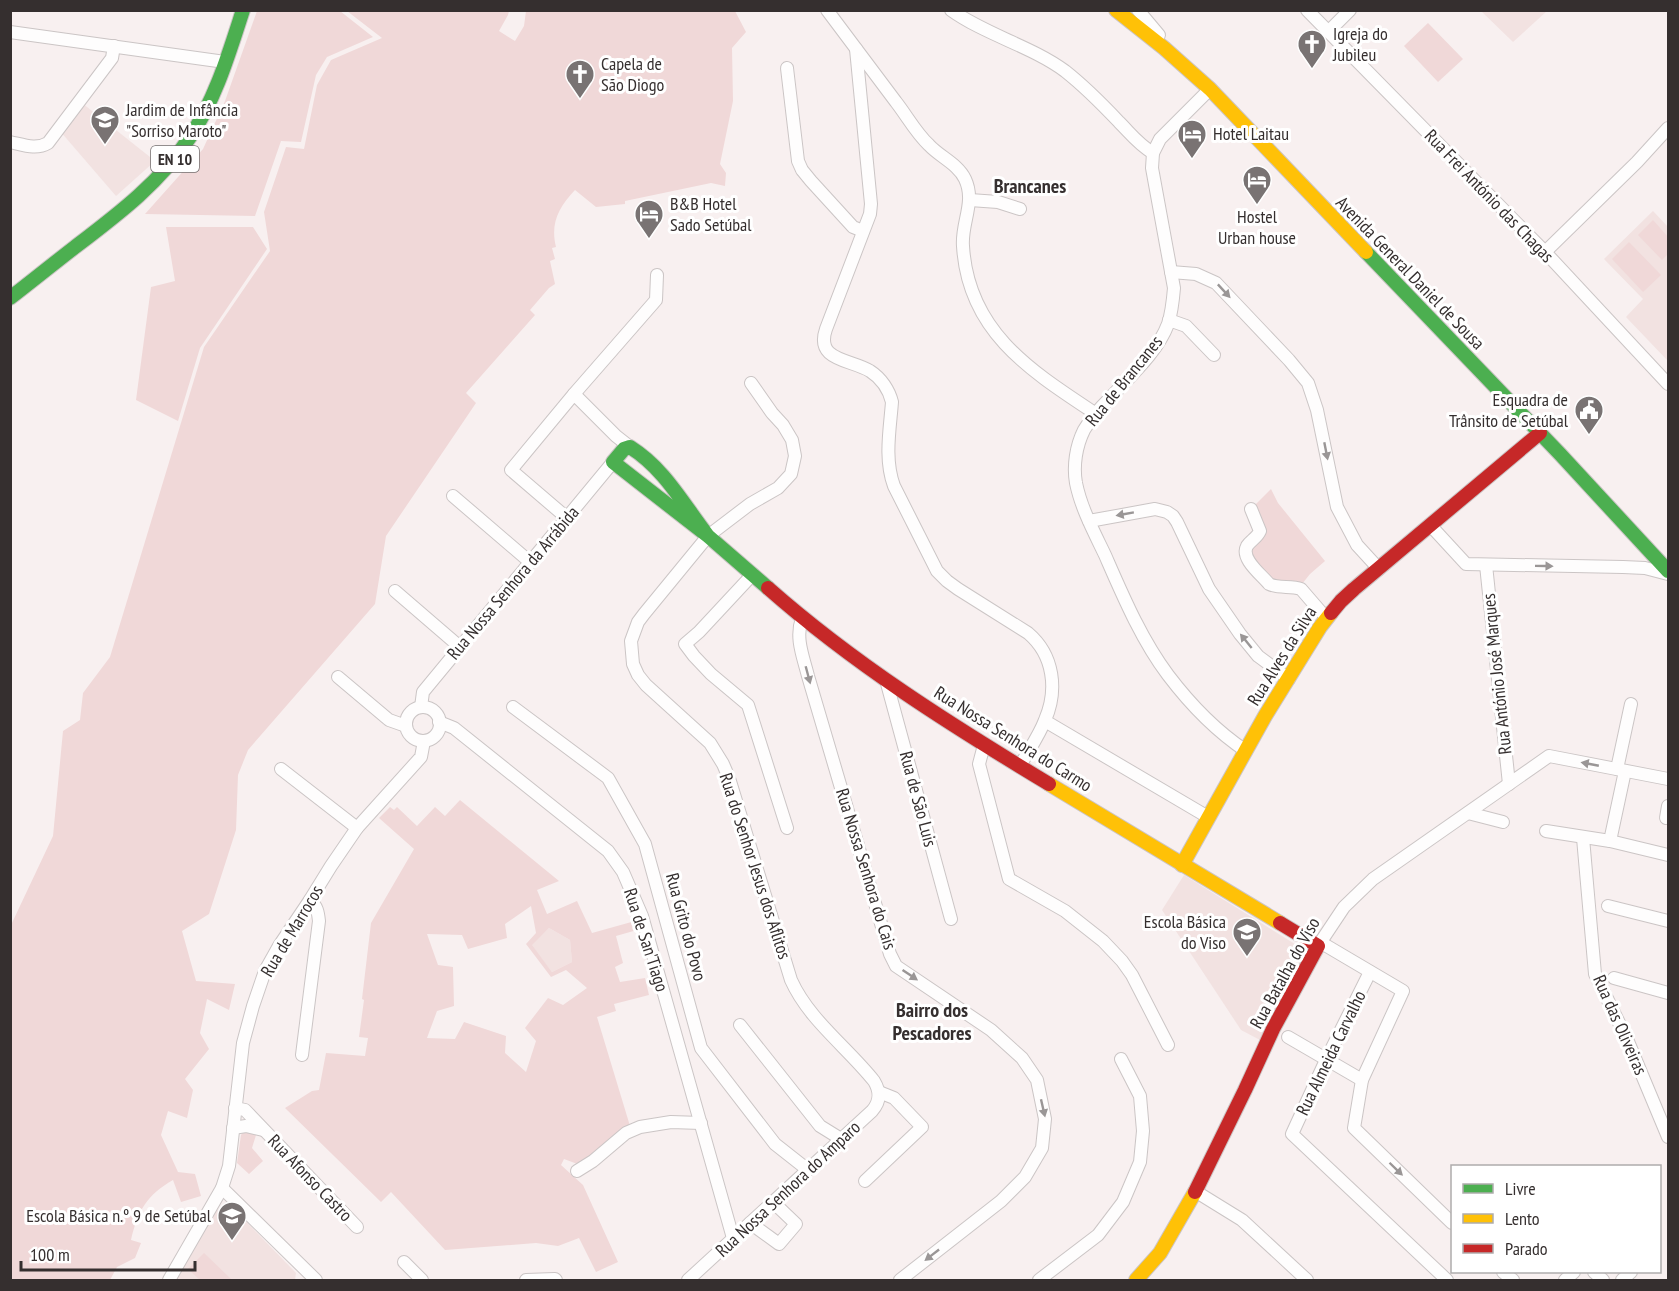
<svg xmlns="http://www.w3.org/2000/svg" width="1679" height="1291" viewBox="0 0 1679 1291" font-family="'PT Sans Narrow',sans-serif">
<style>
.built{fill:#f2e2e1}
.green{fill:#f0d8d8;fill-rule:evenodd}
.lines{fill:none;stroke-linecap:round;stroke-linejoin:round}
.street-casing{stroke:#cbc5c5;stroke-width:14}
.fast-casing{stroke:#cbc5c5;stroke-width:16}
.slow-casing{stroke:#cbc5c5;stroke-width:16}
.jam-casing{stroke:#cbc5c5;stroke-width:16}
.street{stroke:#fefdfd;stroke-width:12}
.fast{stroke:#4caf50;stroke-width:14}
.slow{stroke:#ffc107;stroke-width:14}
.jam{stroke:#c62828;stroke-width:14}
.oneway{fill:#9a9696}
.labels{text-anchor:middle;stroke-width:6;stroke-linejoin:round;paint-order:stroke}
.shield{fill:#fff;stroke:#726d6d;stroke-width:1.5}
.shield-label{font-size:16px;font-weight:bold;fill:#352f2f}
.poi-label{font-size:18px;fill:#352f2f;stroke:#fff;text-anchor:start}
.street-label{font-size:18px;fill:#352f2f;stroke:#fff}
.neighbourhood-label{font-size:20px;font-weight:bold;fill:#352f2f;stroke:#fff}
</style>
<rect width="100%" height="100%" fill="#f8f0f0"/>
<g class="built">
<polygon points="1481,11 1547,11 1513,42"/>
<polygon points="82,103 155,161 116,196 60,131"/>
<polygon points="1653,211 1668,227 1668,361 1626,317 1643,299 1604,259"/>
<polygon points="1184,875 1298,946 1301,961 1260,1040 1241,1030 1162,910"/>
<polygon points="549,928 570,940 572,962 552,972 531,945"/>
<polygon points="223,1206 233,1208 296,1273 295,1280 176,1280 215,1212"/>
</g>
<g class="green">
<polygon points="257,11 340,11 373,37 327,57 316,75 301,142 281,141 255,216 145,214 203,149 225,101"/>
<path d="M347,11H509L508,15L499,31L515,41L524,26L526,11H735L746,32L732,48L733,101L720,164L726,173L725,186L711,183L625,201V204L596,207L575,190C559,207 550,223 556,247L552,248L555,259L550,261L555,284L549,288L530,310L535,315L466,393L476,403L386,536L375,604L248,750L238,775L236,830L209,914L182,931L196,981L235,984L229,1010L207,999L200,1033L209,1049L185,1079L193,1090L187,1118L168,1111L161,1135L178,1172L195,1174L201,1196L181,1202L173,1180C147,1195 138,1210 131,1240L141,1243L135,1258L117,1267L110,1280H11V925L53,836L63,731L80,720L83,693L110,657L204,347L270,251L264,212L286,147L304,149L317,85L331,60L382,38Z"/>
<polygon points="1428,23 1463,59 1438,82 1404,46"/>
<polygon points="1653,220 1668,237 1668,254 1662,260 1638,235"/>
<polygon points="166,227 253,227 267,249 200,348 178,421 136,400 151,287 175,281"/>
<polygon points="1629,242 1661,275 1643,292 1612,259"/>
<polygon points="1271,489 1278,503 1325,561 1310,574 1302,584 1269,584 1247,547 1257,537 1251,509"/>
<path d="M460,800L559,881L537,890L547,914L577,901L592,933L635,921L637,930L616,936L623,963L615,967L620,982L645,978L649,995L614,1004L616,1011L597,1017L630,1126L580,1165L564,1159L561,1165L583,1185L618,1262L596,1272L579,1238L558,1246L536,1243L445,1250L391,1192L381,1202L285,1108L312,1091L319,1090L326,1053L365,1056L368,1038L359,1037L364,1000L362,999L371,923L414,849L379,818L390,807L394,810L397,807L417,826L435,807L445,816ZM531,906L536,933L526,944L551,977L566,970L587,988L563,1005L548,998L525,1028L536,1041L526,1072L505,1053L506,1036L464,1022L455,1039L427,1038L437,1011L454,1006L453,967L438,965L427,934L462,935L468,949L507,938L505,924ZM549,928L570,940L572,962L552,972L532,945Z"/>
<polygon points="244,1131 255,1133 256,1135 252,1148 263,1161 249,1174 237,1163 241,1135"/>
<polygon points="204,1253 232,1280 200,1280 188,1269"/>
</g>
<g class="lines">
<g class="street-casing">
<g id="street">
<path d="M827,10C850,41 873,71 896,102C907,116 916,133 929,145C940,157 958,164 965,179C976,202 961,223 963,246C968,332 1031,371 1096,414"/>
<path d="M951,10C986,35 1031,46 1065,71C1084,86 1102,104 1119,122C1131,134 1138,144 1153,153"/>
<polyline points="1138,10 1159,35"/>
<polyline points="1307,10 1545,252 1668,384"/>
<polyline points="10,32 225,62"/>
<polyline points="1328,32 1350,10"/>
<path d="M856,49L871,204L870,214L826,329C815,361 850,359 870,371C881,378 889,390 892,402C890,429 884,459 894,486L937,571L947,581L958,589L1028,633C1054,655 1058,690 1045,720C1039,736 1028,751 1020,766"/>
<polyline points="787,68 798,161 802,170 811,181 853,227 863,231"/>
<path d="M1210,89L1160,139L1153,153L1152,168L1174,288C1173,300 1172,312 1168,324C1157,353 1130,376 1110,398C1100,408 1091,418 1084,430C1076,446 1073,466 1076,483C1081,508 1094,532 1105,555C1123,596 1141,639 1168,675C1190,704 1216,731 1246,751"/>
<path d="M10,142C24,145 36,150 48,143L112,58L114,46"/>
<polyline points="970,200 998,202 1020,209"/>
<polyline points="1545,252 1637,162 1668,128"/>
<polyline points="1171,272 1196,274 1216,283 1289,360 1308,383 1317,410 1337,507 1357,545 1379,569"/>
<polyline points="1169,320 1186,326 1214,355"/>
<polyline points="574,394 656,300 657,275"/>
<polyline points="453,496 530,562"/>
<path d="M1251,509L1260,531C1257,538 1251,540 1247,546C1240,559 1262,575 1269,584C1279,589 1291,585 1301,589L1320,611L1327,617"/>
<polyline points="567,518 511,470 574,394 616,436 630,447"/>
<polyline points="1089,521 1155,509 1167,512 1173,516 1177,522 1209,589 1240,634 1258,656 1289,679"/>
<polyline points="1431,526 1466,564 1623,567 1645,568 1668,574"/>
<polyline points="1486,565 1509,784"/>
<polyline points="753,574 699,632 685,644 694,656 711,674 748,705 787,828"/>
<polyline points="395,591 460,647"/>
<path d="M802,618C795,638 803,656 808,676L890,954L896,966L991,1030L1022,1058L1037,1080L1045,1119L1042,1148L1025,1177L1001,1201L900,1280"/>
<polyline points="338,677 389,720 406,726"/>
<polyline points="886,680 951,919"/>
<polyline points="421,707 423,692 613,462"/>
<polyline points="513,707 608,778 645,844 701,1048 775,1144 808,1170"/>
<circle cx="423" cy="724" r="17"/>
<polyline points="1045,721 1208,817"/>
<polyline points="439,722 454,728 608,851 623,872 642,916 733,1238"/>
<polyline points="984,745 979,764 1009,879 1065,911 1103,941 1122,961 1132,975 1168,1045"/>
<polyline points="281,769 357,828"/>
<polyline points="1617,769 1631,704"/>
<polyline points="1468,813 1503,822"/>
<polyline points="1666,818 1668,806"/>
<polyline points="1546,831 1610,841 1668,855"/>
<polyline points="1583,838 1595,974 1627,1039 1668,1137"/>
<polyline points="1610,841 1625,771"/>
<polyline points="1608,906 1668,921"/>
<polyline points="1320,942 1403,991 1362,1080 1354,1128 1452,1223"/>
<polyline points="1318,946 1344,907 1373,879 1549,756 1668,779"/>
<polyline points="1370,972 1326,1060 1292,1134 1447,1280"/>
<polyline points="1614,978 1668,993"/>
<polyline points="740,1025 820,1126 841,1139"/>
<polyline points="1288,1037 1362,1080"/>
<path d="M302,1055L319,921C318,912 317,906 310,900"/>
<polyline points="235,1108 245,1110 357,1227"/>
<polyline points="233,1128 246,1126 263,1130"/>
<polyline points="577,1171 593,1161 626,1133 640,1127 671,1122 701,1123"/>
<polyline points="865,1181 922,1127 894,1098 879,1092"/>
<polyline points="222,1188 316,1280"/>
<polyline points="1195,1191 1242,1220 1307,1280"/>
<polyline points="750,1223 779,1244 796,1224 773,1202"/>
<polyline points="404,1262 422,1280"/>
<polyline points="1503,1272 1513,1280"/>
<polyline points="1594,1272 1603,1280"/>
<polyline points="169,1280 222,1188 229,1166 243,1043 253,1006 265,971 279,946 310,900 331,866 357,828 421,757 424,741"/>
<polyline points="526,1280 555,1279 556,1280"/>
<path d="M688,1280L872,1111C881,1101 880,1091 874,1081C847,1047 809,1020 791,980L729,778L723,764L710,743L646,685L638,675L633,664L631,641L638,622L644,614L708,536L750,504L778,488L791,474L795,456L792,440L783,425L772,413L751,383"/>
<polyline points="1039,1280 1098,1235 1123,1202 1140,1162 1143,1131 1140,1096 1121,1059"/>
<polyline points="1565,1280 1574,1272"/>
<polyline points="1622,1280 1631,1272"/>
</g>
</g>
<g class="fast-casing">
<g id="fast">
<polyline points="1366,252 1560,454 1668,571"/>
<path d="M10,298C32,281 53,264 75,247C117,215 161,182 190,137C216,98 229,53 243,10"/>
<path d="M708,536C683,504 665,469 630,447L624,449L613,462L708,536L768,588"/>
</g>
</g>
<g class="slow-casing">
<g id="slow">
<polyline points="1116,10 1164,48 1210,89 1366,252"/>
<polyline points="1049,784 1280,923"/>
<polyline points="1182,865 1265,716 1320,627 1331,613"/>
<polyline points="1136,1280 1160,1253 1195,1192"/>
</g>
</g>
<g class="jam-casing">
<g id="jam">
<path d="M768,588C854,664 951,725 1049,784"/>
<polyline points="1331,613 1341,601 1354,589 1540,433"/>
<polyline points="1195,1192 1245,1090 1273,1029 1318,946 1280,923"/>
</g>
</g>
<use href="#street" class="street"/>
<use href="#fast" class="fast"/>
<use href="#slow" class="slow"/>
<use href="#jam" class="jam"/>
</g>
<defs><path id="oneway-solid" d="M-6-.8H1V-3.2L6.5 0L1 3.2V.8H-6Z" transform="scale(1.5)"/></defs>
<g class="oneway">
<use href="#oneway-solid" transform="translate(1224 291) rotate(47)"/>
<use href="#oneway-solid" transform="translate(1326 451) rotate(79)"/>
<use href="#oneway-solid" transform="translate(1125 514) rotate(170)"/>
<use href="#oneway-solid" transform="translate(1544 566) rotate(1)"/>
<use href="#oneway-solid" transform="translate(1246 641) rotate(-129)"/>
<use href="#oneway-solid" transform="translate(808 675) rotate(75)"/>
<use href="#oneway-solid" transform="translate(1590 764) rotate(-169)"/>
<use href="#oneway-solid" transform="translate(910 975) rotate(34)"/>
<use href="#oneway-solid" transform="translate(1043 1108) rotate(77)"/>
<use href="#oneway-solid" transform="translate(1396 1169) rotate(44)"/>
<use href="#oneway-solid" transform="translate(932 1255) rotate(142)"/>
</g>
<defs>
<g id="church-pin" transform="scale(1.5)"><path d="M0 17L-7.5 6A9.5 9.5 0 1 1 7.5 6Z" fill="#797373" stroke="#fff"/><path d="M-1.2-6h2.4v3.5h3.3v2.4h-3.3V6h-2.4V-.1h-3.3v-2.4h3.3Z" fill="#fff"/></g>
<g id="school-pin" transform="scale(1.5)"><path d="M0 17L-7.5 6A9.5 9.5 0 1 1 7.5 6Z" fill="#797373" stroke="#fff"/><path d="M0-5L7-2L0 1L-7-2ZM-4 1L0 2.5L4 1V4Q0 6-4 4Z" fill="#fff"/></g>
<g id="hotel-pin" transform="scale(1.5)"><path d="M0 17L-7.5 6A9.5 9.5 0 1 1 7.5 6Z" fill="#797373" stroke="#fff"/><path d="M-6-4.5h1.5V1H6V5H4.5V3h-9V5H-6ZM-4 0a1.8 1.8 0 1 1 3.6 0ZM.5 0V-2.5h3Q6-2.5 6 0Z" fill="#fff"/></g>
<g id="civic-pin" transform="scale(1.5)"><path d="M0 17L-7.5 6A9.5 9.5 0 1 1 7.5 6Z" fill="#797373" stroke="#fff"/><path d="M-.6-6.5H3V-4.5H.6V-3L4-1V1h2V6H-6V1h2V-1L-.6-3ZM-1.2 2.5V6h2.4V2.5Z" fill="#fff"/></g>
</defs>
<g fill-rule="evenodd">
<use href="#church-pin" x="1312" y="44"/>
<use href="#church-pin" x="580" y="74"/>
<use href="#school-pin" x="105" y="120"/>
<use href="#hotel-pin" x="1192" y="134"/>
<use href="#hotel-pin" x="1257" y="180"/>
<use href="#hotel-pin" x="649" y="214"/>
<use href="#civic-pin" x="1589" y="410"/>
<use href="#school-pin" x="1247" y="932"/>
<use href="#school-pin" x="232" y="1216"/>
</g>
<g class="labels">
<rect class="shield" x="151" y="146" width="48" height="26" rx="4.5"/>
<g class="shield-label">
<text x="175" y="165">EN 10</text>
</g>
<g class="poi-label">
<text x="1333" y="40">Igreja do<tspan x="1333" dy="21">Jubileu</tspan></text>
<text x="601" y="70">Capela de<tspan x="601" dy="21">São Diogo</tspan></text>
<text x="126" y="116">Jardim de Infância<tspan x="126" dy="21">"Sorriso Maroto"</tspan></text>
<text x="1213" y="140">Hotel Laitau</text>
<text x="670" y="210">B&amp;B Hotel<tspan x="670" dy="21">Sado Setúbal</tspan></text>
<text x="1257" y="223" text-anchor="middle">Hostel<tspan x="1257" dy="21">Urban house</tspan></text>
<text x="1568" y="406" text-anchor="end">Esquadra de<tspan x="1568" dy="21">Trânsito de Setúbal</tspan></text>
<text x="1226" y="928" text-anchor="end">Escola Básica<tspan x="1226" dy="21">do Viso</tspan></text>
<text x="211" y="1222" text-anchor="end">Escola Básica n.º 9 de Setúbal</text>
</g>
<g class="street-label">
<text transform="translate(1489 196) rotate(46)" y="6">Rua Frei António das Chagas</text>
<text transform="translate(1410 273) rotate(46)" y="6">Avenida General Daniel de Sousa</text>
<text transform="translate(1124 381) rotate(-51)" y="6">Rua de Brancanes</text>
<text transform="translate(513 583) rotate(-50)" y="6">Rua Nossa Senhora da Arrábida</text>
<text transform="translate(1282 656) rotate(-58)" y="6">Rua Alves da Silva</text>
<text transform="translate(1497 674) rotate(-96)" y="6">Rua António José Marques</text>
<text transform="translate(1013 739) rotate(32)" y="6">Rua Nossa Senhora do Carmo</text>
<text transform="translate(918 799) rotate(75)" y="6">Rua de São Luis</text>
<text transform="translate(755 866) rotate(72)" y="6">Rua do Senhor Jesus dos Aflitos</text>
<text transform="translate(866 869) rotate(73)" y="6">Rua Nossa Senhora do Cais</text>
<text transform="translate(686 927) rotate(75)" y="6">Rua Grito do Povo</text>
<text transform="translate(292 931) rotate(-59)" y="6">Rua de Marrocos</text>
<text transform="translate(646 940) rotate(72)" y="6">Rua de San'Tiago</text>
<text transform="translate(1285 973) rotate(-61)" y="6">Rua Batalha do Viso</text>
<text transform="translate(1620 1025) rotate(66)" y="6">Rua das Oliveiras</text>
<text transform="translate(1331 1053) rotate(-64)" y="6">Rua Almeida Carvalho</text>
<text transform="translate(310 1178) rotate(46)" y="6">Rua Afonso Castro</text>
<text transform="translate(788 1189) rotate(-43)" y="6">Rua Nossa Senhora do Amparo</text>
</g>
<g class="neighbourhood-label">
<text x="1030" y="193">Brancanes</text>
<text x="932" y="1017">Bairro dos<tspan x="932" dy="23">Pescadores</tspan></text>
</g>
</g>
<rect width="1679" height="1291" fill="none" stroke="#352f2f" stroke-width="24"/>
<rect x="1451" y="1165" width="210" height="108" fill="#ffffff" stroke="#aeacac" stroke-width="1.5"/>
<rect x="1463" y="1184" width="30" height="9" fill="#4caf50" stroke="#aeacac" stroke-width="1.5"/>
<text x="1505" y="1195" font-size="18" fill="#352f2f">Livre</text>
<rect x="1463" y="1214" width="30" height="9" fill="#ffc107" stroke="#aeacac" stroke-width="1.5"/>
<text x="1505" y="1225" font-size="18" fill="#352f2f">Lento</text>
<rect x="1463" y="1244" width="30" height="9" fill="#c62828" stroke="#aeacac" stroke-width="1.5"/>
<text x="1505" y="1255" font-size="18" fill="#352f2f">Parado</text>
<path d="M21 1261v9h174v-9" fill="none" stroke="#352f2f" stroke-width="3"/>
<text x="30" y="1261" font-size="18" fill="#352f2f" stroke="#ffffff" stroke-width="4.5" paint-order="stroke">100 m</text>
</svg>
